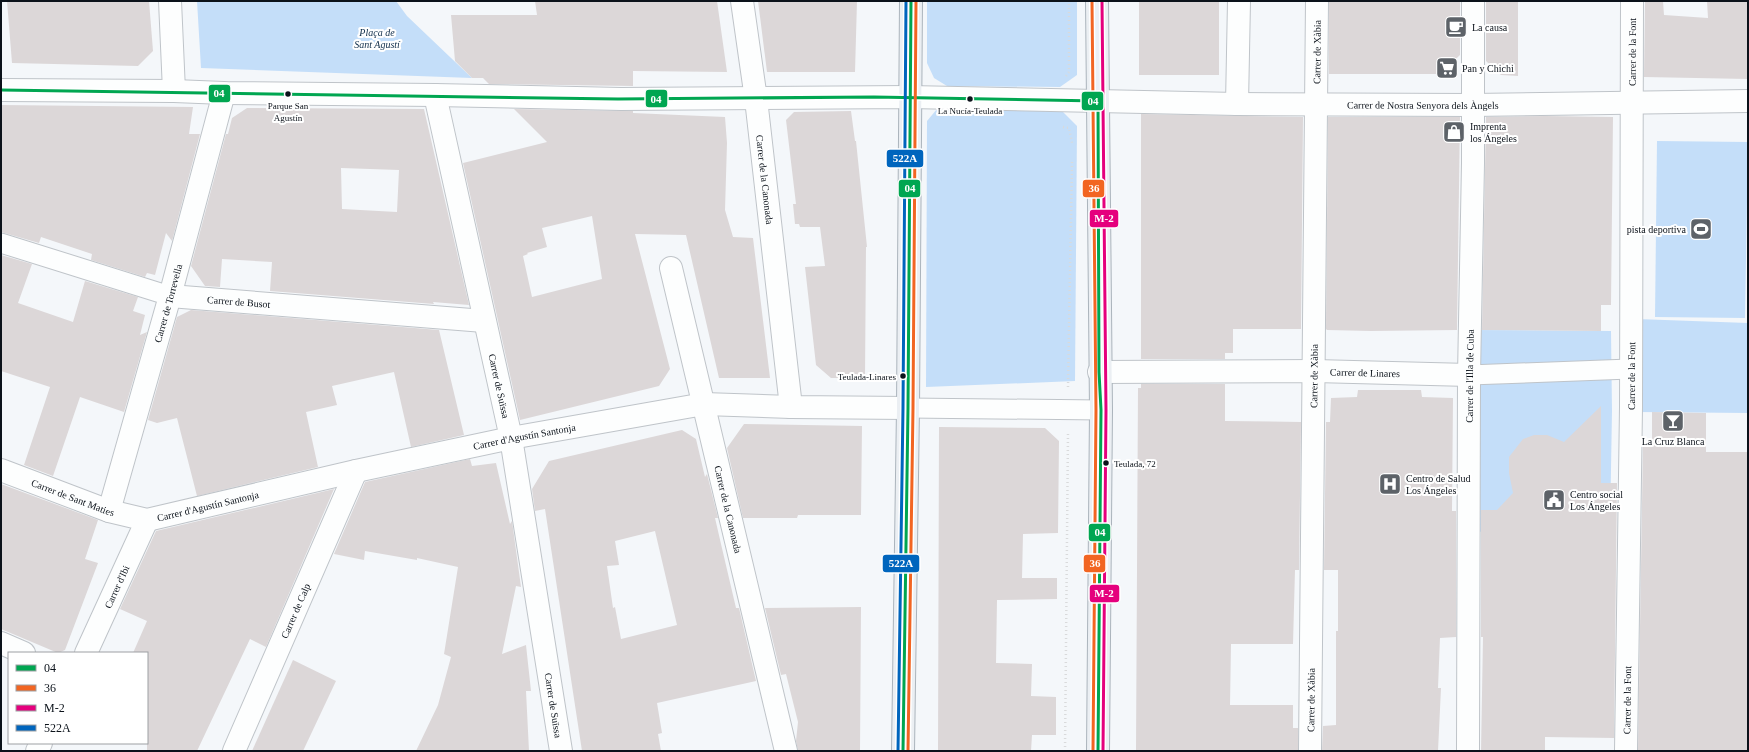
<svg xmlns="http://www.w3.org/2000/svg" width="1749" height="752" viewBox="0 0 1749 752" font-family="Georgia,serif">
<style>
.green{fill:#c4def9}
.building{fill:#dcd7d8;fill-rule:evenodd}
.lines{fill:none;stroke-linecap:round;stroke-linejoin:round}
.pedestrian-casing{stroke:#bfc4c9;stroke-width:21}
.minor-casing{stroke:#bfc4c9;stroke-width:24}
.primary-casing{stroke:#abb4bc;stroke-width:24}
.path{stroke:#d9dadb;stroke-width:2.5;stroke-dasharray:1 3;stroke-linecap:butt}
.pedestrian{stroke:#fdfefe;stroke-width:19}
.minor{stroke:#fdfefe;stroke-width:22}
.primary{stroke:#ebeff3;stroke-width:22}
.bus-1-casing{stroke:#fff;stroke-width:6}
.bus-2-casing{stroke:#fff;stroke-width:6}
.bus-3-casing{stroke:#fff;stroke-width:6}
.bus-4-casing{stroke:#fff;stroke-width:6}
.bus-1{stroke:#00a651;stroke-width:3}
.bus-2{stroke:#f26522;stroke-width:3}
.bus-3{stroke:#e5007d;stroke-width:3}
.bus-4{stroke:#0065bd;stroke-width:3}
.bus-dot{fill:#0b121a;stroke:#fff;stroke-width:1.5}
.labels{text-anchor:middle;stroke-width:4;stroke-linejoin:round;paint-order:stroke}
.bus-label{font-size:9px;fill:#0b121a;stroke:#fff}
.poi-label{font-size:10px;fill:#0b121a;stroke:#fff;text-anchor:start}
.park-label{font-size:10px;font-style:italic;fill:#102e4a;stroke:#fff}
.street-label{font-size:10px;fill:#0b121a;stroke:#fff}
.line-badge{stroke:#fff;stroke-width:1.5}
.badge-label{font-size:11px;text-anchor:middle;font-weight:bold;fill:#fff}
</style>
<rect width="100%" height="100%" fill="#f4f7fa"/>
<g class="green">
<polygon points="197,1 396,1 407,16 472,78 201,68"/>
<polygon points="927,1 1077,1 1077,75 1060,87 947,86 934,78 927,63"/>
<polygon points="1059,108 1077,126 1075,381 926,387 927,121 937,109"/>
<polygon points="1657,141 1748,142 1745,318 1655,317"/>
<polygon points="1637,319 1748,323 1748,413 1637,412"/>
<polygon points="1476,330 1611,331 1612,411 1610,528 1472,532"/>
</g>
<g class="building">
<polygon points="7,1 149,1 153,51 138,66 12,63"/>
<polygon points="535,1 717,1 727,72 633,71 633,86 489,84 483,78 472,78 455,61 451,15 537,15"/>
<polygon points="758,1 857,1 855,72 767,72"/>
<rect x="1139" y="1" width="80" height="74"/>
<polygon points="1329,1 1460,1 1460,55 1440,74 1329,74"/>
<polygon points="1486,1 1518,1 1518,76 1501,75 1486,61"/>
<polygon points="1645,1 1663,1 1664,15 1708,18 1707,1 1748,1 1748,79 1644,77"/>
<polygon points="1,105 193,107 189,134 200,134 172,241 166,233 155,275 147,273 145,277 91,260 92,254 41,237 39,243 1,232"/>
<path d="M247,108L424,109L469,305L433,302L434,304L270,291L272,262L222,259L220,287L205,286L191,266L226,134H228L232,118ZM341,168L399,170L397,212L342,209Z"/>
<path d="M514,109L633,111V113L725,117L727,143L725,210L733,237L753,238L770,378H719L686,235L635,234L670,369L659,386L520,420L463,163L547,142ZM592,216L602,279L532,297L523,256L528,254L527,253L547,247L542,228Z"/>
<polygon points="851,111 855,141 856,141 867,247 866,247 865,378 831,378 816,365 805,267 825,266 820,227 800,227 799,224 795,224 793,204 796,204 786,120 794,112"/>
<polygon points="1141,114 1303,117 1301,329 1233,329 1233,353 1225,353 1225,359 1141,359"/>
<polygon points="1546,116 1613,117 1611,305 1601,305 1601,331 1482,330 1486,117"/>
<polygon points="1328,117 1460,117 1457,330 1371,331 1327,330 1326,329"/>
<polygon points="1,255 32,264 18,303 73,322 85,281 138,297 133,311 145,315 140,335 147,332 124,412 80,397 53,476 24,465 50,387 1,371"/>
<polygon points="191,310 439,330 464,435 411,447 394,372 332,386 337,405 306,412 318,467 197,496 177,418 157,423 148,420 177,317"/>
<polygon points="1141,384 1225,384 1225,421 1301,422 1299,570 1295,570 1293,644 1231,644 1230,705 1293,705 1293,728 1298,728 1298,751 1136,751 1138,388 1141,388"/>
<polygon points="1358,390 1421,390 1422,397 1453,398 1452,511 1456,511 1456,637 1440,638 1438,688 1441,688 1438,751 1322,751 1323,726 1336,725 1336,631 1338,631 1338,570 1324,570 1326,422 1330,422 1331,398 1357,397"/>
<polygon points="1601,406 1601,483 1617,483 1614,738 1545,737 1545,751 1481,751 1483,637 1481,637 1481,510 1497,510 1513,493 1509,473 1509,457 1523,439 1534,435 1547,435 1564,442"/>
<polygon points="1652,412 1706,413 1706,452 1748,452 1748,751 1638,751 1643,443 1652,444"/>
<polygon points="744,424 862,426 861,515 798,515 797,518 743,518 727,448"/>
<polygon points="939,427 1045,428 1059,441 1058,533 1023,534 1022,578 1057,578 1057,599 997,600 996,663 1032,664 1031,696 1056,697 1056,735 1032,735 1031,751 938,751"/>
<path d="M682,430L696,439L705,477L707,474L718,518H715L721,544L736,608H739L756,681L657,703L662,733L658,734L661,751H582L545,509L535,511L532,489L549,461ZM655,531L677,625L621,639L615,607L613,608L607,566L619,565L615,541Z"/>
<polygon points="470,459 472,466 496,463 510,524 512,521 521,587 516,586 502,654 526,645 531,691 526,691 529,751 416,751 438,705 451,657 444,654 458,567 417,558 417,560 365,551 364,560 334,554 365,482"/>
<polygon points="1,484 98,520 85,559 98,563 65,650 58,653 1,629"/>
<polygon points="334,489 266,647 250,639 197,751 147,751 147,653 133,653 147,621 120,609 156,531"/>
<polygon points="861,607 860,751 798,751 796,741 798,722 786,674 781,675 765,608"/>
<polygon points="293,660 336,681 303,751 252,751"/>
</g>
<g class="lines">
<g class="pedestrian-casing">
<g id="pedestrian">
<polyline points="1,243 170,296"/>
<polyline points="1469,375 1630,369"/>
<polyline points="908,408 1101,410"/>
</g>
</g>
<g class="minor-casing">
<g id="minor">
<polyline points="170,1 174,91"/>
<path id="s1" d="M742,1L756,99L791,407"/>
<path id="s2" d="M1,90L174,91L224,93L435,95L621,99L910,97L1237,104L1472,105L1748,101"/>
<path id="s3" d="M435,95L511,438L561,751"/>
<polyline points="1237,104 1239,1"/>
<path id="s4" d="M671,268L786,751"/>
<path id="s5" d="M170,296L484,321"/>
<path id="s6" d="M1099,372L1315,371L1469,375"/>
<path id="s7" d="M1,470L109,511L147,520L356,471L511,438L704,404L791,407L908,408"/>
<path id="s8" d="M109,511L170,296L224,93"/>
<polyline points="1,643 24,653"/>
<path id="s9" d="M86,653L147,520"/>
<polyline points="37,751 41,743"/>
<path id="s10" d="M234,751L356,471"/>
<path id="s11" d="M1310,751L1317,1"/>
<path id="s12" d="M1468,751L1469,375L1473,163V1"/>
<path id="s13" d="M1626,751L1631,407L1632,1"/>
</g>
</g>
<g class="primary-casing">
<g id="primary">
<polyline points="1097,1 1101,410 1098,751"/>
<polyline points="903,751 908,408 911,1"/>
</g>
</g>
<g class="path">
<polyline points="1066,76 1069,72 1069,1"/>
<polyline points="1063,127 1069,128 1072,143"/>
<polyline points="1068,387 1072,160"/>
<polyline points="1065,751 1068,432"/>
</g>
<use href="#pedestrian" class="pedestrian"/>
<use href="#minor" class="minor"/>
<use href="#primary" class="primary"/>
<g class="bus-1-casing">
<g id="bus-1">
<polyline points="1,90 618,99 874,97 1098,101 1099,372 1101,410 1098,751"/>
<polyline points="903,751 908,408 911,1"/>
</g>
</g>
<g class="bus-2-casing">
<g id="bus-2">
<polyline points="1092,1 1096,410 1093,751"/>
<polyline points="908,751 913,408 916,1"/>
</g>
</g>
<g class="bus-3-casing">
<polyline id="bus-3" points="1102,1 1106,410 1103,751"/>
</g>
<g class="bus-4-casing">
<polyline id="bus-4" points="898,751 903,408 906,1"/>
</g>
<use href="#bus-1" class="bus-1"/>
<use href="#bus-2" class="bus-2"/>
<use href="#bus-3" class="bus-3"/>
<use href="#bus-4" class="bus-4"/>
</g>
<defs>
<g id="cafe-square" transform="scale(1.15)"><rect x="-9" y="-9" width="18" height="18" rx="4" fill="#5d6268" stroke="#fff"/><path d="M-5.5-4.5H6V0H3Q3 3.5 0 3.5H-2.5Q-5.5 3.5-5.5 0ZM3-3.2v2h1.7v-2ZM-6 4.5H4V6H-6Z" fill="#fff"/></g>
<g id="supermarket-square" transform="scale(1.15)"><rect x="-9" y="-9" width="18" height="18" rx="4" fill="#5d6268" stroke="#fff"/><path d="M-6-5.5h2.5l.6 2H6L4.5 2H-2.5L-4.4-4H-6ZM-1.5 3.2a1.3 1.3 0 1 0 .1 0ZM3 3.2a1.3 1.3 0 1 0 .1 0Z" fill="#fff"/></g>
<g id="shop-square" transform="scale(1.15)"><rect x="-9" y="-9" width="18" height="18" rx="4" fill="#5d6268" stroke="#fff"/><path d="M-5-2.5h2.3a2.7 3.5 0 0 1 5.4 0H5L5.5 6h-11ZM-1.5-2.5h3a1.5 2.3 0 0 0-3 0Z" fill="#fff"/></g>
<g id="stadium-square" transform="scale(1.15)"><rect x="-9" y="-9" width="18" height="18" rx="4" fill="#5d6268" stroke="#fff"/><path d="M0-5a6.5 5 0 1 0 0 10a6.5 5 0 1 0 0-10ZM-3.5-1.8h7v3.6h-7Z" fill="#fff"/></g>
<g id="bar-square" transform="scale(1.15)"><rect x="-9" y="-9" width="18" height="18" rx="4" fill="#5d6268" stroke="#fff"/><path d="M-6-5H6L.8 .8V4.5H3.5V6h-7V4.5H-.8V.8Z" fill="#fff"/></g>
<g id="hospital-square" transform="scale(1.15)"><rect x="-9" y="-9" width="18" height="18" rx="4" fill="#5d6268" stroke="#fff"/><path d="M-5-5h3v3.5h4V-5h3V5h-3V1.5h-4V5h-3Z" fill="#fff"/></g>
<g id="civic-square" transform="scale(1.15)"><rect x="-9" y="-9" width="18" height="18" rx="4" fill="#5d6268" stroke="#fff"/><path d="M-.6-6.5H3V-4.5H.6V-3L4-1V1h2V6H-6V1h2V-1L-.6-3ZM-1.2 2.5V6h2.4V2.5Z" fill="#fff"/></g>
</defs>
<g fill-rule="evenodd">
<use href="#cafe-square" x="1456" y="27"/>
<use href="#supermarket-square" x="1447" y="68"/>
<use href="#shop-square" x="1454" y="132"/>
<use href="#stadium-square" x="1701" y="229"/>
<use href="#bar-square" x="1673" y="421"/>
<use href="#hospital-square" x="1390" y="484"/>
<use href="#civic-square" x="1554" y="500"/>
</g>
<g class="bus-dot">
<circle cx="288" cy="94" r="3.5"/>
<circle cx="970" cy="99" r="3.5"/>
<circle cx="903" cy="376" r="3.5"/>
<circle cx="1106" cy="463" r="3.5"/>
</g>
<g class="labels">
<g class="bus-label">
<text x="288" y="109">Parque San<tspan x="288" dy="12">Agustín</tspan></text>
<text x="970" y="114">La Nucía-Teulada</text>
<text x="896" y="380" text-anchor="end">Teulada-Linares</text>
<text x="1114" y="467" text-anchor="start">Teulada, 72</text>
</g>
<g class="poi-label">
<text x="1472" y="31">La causa</text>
<text x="1462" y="72">Pan y Chichi</text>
<text x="1470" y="130">Imprenta<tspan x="1470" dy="12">los Ángeles</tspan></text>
<text x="1686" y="233" text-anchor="end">pista deportiva</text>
<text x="1673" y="445" text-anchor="middle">La Cruz Blanca</text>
<text x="1406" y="482">Centro de Salud<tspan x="1406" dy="12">Los Ángeles</tspan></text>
<text x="1570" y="498">Centro social<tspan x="1570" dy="12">Los Ángeles</tspan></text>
</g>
<g class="park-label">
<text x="377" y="36">Plaça de<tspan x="377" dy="12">Sant Agustí</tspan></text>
</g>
<g class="street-label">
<text dy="4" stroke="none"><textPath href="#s11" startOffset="699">Carrer de Xàbia</textPath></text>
<text dy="4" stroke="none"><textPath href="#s13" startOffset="699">Carrer de la Font</textPath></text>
<text dy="4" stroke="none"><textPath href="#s2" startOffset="1422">Carrer de Nostra Senyora dels Àngels</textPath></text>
<text dy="4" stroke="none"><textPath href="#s1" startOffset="180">Carrer de la Canonada</textPath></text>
<text dy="4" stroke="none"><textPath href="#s5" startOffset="69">Carrer de Busot</textPath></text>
<text dy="4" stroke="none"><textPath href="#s8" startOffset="216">Carrer de Torrevella</textPath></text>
<text dy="4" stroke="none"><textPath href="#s6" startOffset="266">Carrer de Linares</textPath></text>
<text dy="4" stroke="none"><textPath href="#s11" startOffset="375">Carrer de Xàbia</textPath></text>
<text dy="4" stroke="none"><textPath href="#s12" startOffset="375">Carrer de l'Illa de Cuba</textPath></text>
<text dy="4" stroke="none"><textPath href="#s13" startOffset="375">Carrer de la Font</textPath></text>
<text dy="4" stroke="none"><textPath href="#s3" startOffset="298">Carrer de Suïssa</textPath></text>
<text dy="4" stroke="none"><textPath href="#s7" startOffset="541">Carrer d'Agustín Santonja</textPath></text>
<text dy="4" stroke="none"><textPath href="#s7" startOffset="77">Carrer de Sant Maties</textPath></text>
<text dy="4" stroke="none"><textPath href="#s7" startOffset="217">Carrer d'Agustín Santonja</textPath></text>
<text dy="4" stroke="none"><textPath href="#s4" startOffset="248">Carrer de la Canonada</textPath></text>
<text dy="4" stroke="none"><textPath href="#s9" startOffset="73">Carrer d'Ibi</textPath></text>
<text dy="4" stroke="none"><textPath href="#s10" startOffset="153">Carrer de Calp</textPath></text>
<text dy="4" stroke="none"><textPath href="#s11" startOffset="51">Carrer de Xàbia</textPath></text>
<text dy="4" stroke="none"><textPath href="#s13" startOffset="51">Carrer de la Font</textPath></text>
<text dy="4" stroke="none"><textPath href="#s3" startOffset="622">Carrer de Suïssa</textPath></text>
</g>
</g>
<g class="line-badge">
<rect x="208" y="84" width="23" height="19" rx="4" fill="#00a651"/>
<rect x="645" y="89" width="23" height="19" rx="4" fill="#00a651"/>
<rect x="1081" y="91" width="23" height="20" rx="4" fill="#00a651"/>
<rect x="886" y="149" width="38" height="19" rx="4" fill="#0065bd"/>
<rect x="1082" y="179" width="23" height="19" rx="4" fill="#f26522"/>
<rect x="898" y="179" width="23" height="19" rx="4" fill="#00a651"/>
<rect x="1089" y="209" width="30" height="19" rx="4" fill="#e5007d"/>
<rect x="1088" y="523" width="23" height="19" rx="4" fill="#00a651"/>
<rect x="1083" y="554" width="23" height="19" rx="4" fill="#f26522"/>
<rect x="882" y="554" width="38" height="19" rx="4" fill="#0065bd"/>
<rect x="1089" y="584" width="31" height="19" rx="4" fill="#e5007d"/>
</g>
<g class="badge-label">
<text x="219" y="97">04</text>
<text x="656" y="103">04</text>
<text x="1093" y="105">04</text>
<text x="905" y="162">522A</text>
<text x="1094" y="192">36</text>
<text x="910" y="192">04</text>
<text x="1104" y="222">M-2</text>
<text x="1100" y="536">04</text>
<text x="1095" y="567">36</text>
<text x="901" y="567">522A</text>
<text x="1104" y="597">M-2</text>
</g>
<rect width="1749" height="752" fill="none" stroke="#0b121a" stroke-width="4"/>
<rect x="8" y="652" width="140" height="92" fill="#ffffff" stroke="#9da0a3"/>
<rect x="16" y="665" width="20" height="6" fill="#00a651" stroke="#9da0a3"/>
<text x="44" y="672" font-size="12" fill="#0b121a">04</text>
<rect x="16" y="685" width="20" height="6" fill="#f26522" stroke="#9da0a3"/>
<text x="44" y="692" font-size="12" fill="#0b121a">36</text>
<rect x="16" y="705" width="20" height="6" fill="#e5007d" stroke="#9da0a3"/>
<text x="44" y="712" font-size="12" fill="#0b121a">M-2</text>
<rect x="16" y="725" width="20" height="6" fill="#0065bd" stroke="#9da0a3"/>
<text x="44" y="732" font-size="12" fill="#0b121a">522A</text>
</svg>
